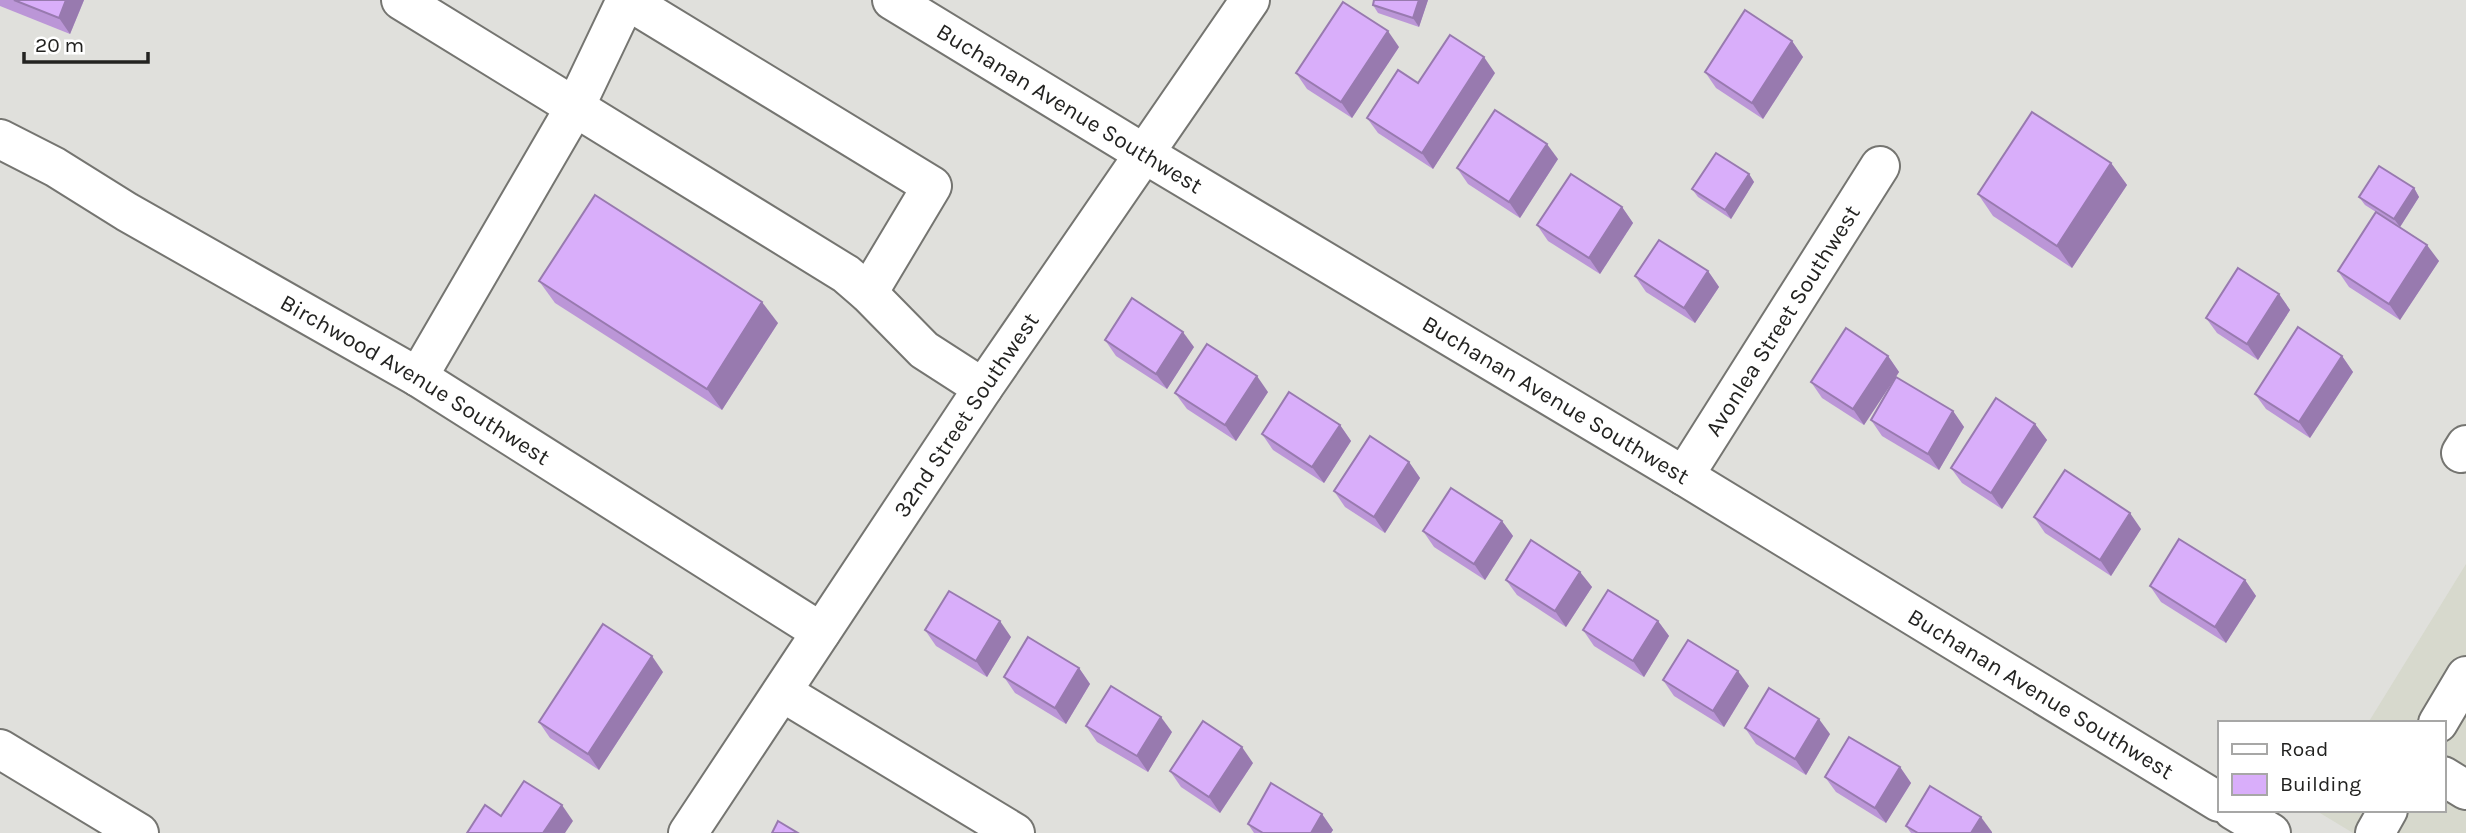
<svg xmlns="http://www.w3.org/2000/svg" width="2466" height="833" viewBox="0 0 2466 833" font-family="Karla,sans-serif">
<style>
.built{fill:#d7d9cd}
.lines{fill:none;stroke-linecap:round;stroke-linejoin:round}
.minor-casing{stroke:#757571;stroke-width:42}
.minor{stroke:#fff;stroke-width:38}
.wall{fill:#bb96d7}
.shaded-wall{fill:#987aaf}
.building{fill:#d9aefa;stroke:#987aaf;stroke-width:2}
.labels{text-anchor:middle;stroke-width:5;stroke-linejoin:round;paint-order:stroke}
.street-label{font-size:23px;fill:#232321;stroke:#fff}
</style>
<rect width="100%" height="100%" fill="#e0e0dc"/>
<polygon class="built" points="2466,564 2466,833 2353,833 2315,810 2443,810 2443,723 2368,723"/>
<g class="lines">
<g class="minor-casing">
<g id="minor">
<polyline points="401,0 846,274 868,293 924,350 983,388"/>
<polyline points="627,0 932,186 868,293"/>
<path id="s1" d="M892,0L1143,153L1684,476L2219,802"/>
<path id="s2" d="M0,139L55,167L127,212L418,377L821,632"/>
<polyline points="418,377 575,107 626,0"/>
<polyline points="2461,453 2466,445"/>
<path id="s3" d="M1684,476L1880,166"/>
<polyline points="782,692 1015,833"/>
<polyline points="2438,723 2466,676"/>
<polyline points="0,749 139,833"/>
<polyline points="2443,776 2466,790"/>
<polyline points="2233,810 2271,833"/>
<path id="s4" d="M688,833L983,388L1250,0"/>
<polyline points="2375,833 2388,810"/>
</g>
</g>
<use href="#minor" class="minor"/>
</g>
<g class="wall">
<polygon points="0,0 84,0 70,34 0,6"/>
<polygon points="1374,0 1428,0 1419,27 1378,13 1373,5"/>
<polygon points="1792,41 1803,57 1763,119 1716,88 1705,72"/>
<polygon points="1399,47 1352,118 1307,89 1296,73"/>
<polygon points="1495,73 1433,169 1378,133 1367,118"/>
<polygon points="1558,159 1520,218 1468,184 1457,168"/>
<polygon points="2111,163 2127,185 2072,268 1993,216 1978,194"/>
<polygon points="1749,174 1754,182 1731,219 1698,197 1692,189"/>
<polygon points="2414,188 2419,197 2400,227 2439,261 2400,320 2349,287 2338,271 2376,212 2365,205 2359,197"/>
<polygon points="1622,207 1633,223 1600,274 1548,241 1537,225"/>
<polygon points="1708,271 1719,287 1695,323 1646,292 1635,276"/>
<polygon points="539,281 778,323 722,410 555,303"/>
<polygon points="2279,294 2290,310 2258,360 2217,333 2206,318"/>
<polygon points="1105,340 1194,347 1167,389 1116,356"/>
<polygon points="1888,356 1899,372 1864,425 1822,398 1811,382"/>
<polygon points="2342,356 2353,372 2310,438 2266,409 2255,394"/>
<polygon points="1268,392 1236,441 1187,409 1175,393"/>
<polygon points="1953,411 1964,427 1939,470 1882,436 1871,420"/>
<polygon points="2035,424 2047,440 2002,509 1962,483 1951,468"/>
<polygon points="1340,425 1351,441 1324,483 1273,450 1262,434"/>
<polygon points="1409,462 1420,478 1385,533 1345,507 1334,491"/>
<polygon points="2034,517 2141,529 2111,576 2045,533"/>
<polygon points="1502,521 1513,536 1485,580 1434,547 1423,531"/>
<polygon points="1580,572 1592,587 1566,627 1517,595 1506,580"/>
<polygon points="2245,580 2256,596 2226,643 2161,602 2150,586"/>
<polygon points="1658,621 1669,636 1644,677 1594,646 1583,630"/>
<polygon points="925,630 1011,637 987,677 936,646"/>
<polygon points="1079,668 1090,684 1066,724 1015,693 1004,677"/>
<polygon points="663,672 599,770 550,738 539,722"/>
<polygon points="1663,680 1749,686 1724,727 1674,696"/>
<polygon points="1086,726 1172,732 1148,772 1097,742"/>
<polygon points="1745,728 1830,734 1806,775 1756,744"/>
<polygon points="1253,763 1220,813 1181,787 1170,771"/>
<polygon points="1900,767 1911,783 1886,823 1836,792 1825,777"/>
<polygon points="1322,814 1333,830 1331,833 1254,833 1248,824"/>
<polygon points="1906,826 1992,832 1911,833"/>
</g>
<g class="shaded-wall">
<polygon points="66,0 84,0 70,34 59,18"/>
<polygon points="1419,0 1428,0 1419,27 1413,18"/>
<polygon points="1388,31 1399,47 1352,118 1341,102"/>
<polygon points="1792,41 1803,57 1763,119 1752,103"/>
<polygon points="1484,57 1495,73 1433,169 1422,153"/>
<polygon points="1547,144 1558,159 1520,218 1509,202"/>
<polygon points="2111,163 2127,185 2072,268 2057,246"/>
<polygon points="1749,174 1754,182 1731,219 1725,210"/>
<polygon points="2414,188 2419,197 2400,227 2394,219"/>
<polygon points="1622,207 1633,223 1600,274 1589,258"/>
<polygon points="2427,245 2439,261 2400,320 2389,304"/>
<polygon points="1708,271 1719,287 1695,323 1684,308"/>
<polygon points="2279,294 2290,310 2258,360 2247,344"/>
<polygon points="762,302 778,323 722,410 707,389"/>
<polygon points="1183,332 1194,347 1167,389 1156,374"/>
<polygon points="1888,356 1899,372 1864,425 1853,409"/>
<polygon points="2342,356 2353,372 2310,438 2299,422"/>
<polygon points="1257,376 1268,392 1236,441 1225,425"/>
<polygon points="1953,411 1964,427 1939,470 1928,454"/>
<polygon points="2035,424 2047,440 2002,509 1991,493"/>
<polygon points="1340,425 1351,441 1324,483 1312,467"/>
<polygon points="1409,462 1420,478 1385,533 1374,517"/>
<polygon points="2130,513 2141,529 2111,576 2100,560"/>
<polygon points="1502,521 1513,536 1485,580 1474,564"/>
<polygon points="1580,572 1592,587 1566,627 1555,611"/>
<polygon points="2245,580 2256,596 2226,643 2215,627"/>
<polygon points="1000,621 1011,637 987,677 976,661"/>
<polygon points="1658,621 1669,636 1644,677 1633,661"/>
<polygon points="652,656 663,672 599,770 588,754"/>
<polygon points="1079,668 1090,684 1066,724 1055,708"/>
<polygon points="1738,671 1749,686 1724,727 1713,711"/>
<polygon points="1161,717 1172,732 1148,772 1137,756"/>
<polygon points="1819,719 1830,734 1806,775 1795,759"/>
<polygon points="1242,747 1253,763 1220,813 1209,797"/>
<polygon points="1900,767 1911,783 1886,823 1875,808"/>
<polygon points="562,805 573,821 565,833 543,833"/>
<polygon points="1322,814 1333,830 1331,833 1311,833"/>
<polygon points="1981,817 1992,832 1992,833 1971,833"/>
</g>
<g class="building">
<polygon points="14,0 66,0 59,18"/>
<polygon points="1374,0 1419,0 1413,18 1373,5"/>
<polygon points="1343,2 1388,31 1341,102 1296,73"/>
<polygon points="1745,10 1792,41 1752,103 1705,72"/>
<polygon points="1450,35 1484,57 1422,153 1367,118 1398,70 1418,83"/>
<polygon points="1495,110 1547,144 1509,202 1457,168"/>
<polygon points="2032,112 2111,163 2057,246 1978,194"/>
<polygon points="1716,153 1749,174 1725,210 1692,189"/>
<polygon points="2379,166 2414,188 2394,219 2359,197"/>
<polygon points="1571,174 1622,207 1589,258 1537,225"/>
<polygon points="595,195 762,302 707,389 539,281"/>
<polygon points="2376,212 2427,245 2389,304 2338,271"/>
<polygon points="1659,240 1708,271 1684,308 1635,276"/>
<polygon points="2238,268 2279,294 2247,344 2206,318"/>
<polygon points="1132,298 1183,332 1156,374 1105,340"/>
<polygon points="2298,327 2342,356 2299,422 2255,394"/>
<polygon points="1846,328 1888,356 1853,409 1811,382"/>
<polygon points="1207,344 1257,376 1225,425 1175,393"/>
<polygon points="1896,377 1953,411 1928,454 1871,420"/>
<polygon points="1289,392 1340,425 1312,467 1262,434"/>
<polygon points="1996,398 2035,424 1991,493 1951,468"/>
<polygon points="1370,436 1409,462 1374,517 1334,491"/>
<polygon points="2065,470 2130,513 2100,560 2034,517"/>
<polygon points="1451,488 1502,521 1474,564 1423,531"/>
<polygon points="2179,539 2245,580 2215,627 2150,586"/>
<polygon points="1531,540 1580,572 1555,611 1506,580"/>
<polygon points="1608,590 1658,621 1633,661 1583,630"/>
<polygon points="949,591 1000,621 976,661 925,630"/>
<polygon points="603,624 652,656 588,754 539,722"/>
<polygon points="1028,637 1079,668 1055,708 1004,677"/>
<polygon points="1688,640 1738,671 1713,711 1663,680"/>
<polygon points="1111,686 1161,717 1137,756 1086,726"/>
<polygon points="1769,688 1819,719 1795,759 1745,728"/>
<polygon points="1203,721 1242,747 1209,797 1170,771"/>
<polygon points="1849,737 1900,767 1875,808 1825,777"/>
<polygon points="524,781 562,805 543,833 467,833 485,805 501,816"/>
<polygon points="1271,783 1322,814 1311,833 1263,833 1248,824"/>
<polygon points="1930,786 1981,817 1971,833 1918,833 1906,826"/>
<polygon points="778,821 798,833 772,833"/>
</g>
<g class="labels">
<g class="street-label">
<text dy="8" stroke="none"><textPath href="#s1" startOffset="208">Buchanan Avenue Southwest</textPath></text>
<text dy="8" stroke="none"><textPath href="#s3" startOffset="184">Avonlea Street Southwest</textPath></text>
<text dy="8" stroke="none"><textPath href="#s2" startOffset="480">Birchwood Avenue Southwest</textPath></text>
<text dy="8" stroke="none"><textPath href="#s1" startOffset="775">Buchanan Avenue Southwest</textPath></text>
<text dy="8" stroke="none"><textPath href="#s4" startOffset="502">32nd Street Southwest</textPath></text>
<text dy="8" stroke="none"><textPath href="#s1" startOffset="1342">Buchanan Avenue Southwest</textPath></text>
</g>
</g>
<rect x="2218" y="721" width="228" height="91" fill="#ffffff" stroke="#a7a7a6" stroke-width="2"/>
<rect x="2232" y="744" width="35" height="10" fill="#ffffff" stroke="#a7a7a6" stroke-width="2"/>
<text x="2280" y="756" font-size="21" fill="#232321">Road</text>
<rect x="2232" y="774" width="35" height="21" fill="#d9aefa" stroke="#a7a7a6" stroke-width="2"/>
<text x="2280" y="791" font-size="21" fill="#232321">Building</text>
<path d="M24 52v10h124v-10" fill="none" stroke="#232321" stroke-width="3.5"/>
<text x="35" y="52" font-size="21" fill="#232321" stroke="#ffffff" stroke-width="5" paint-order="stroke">20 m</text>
</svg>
